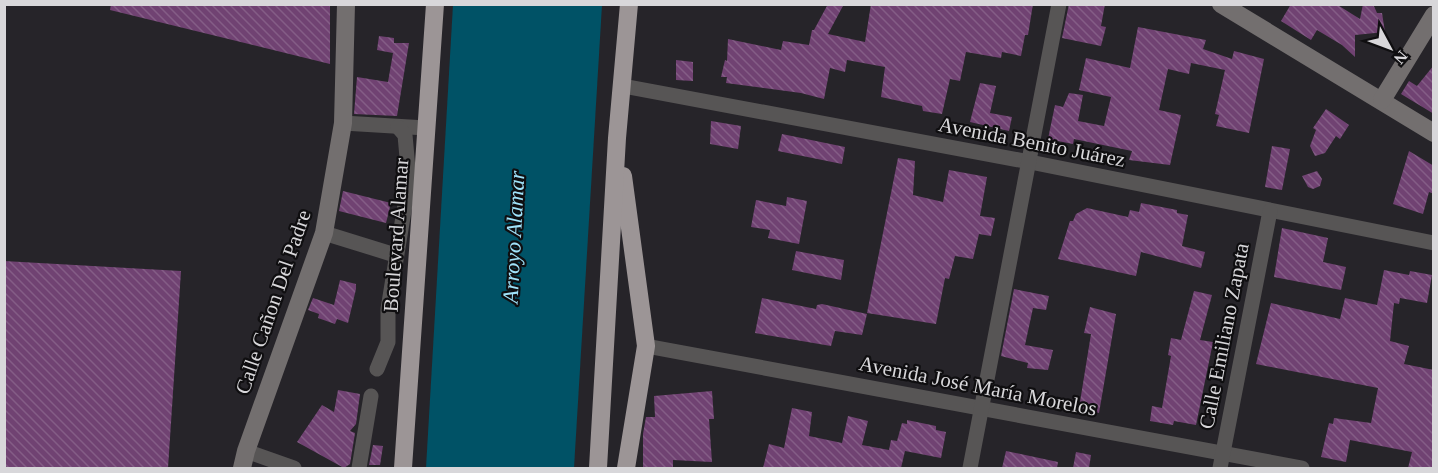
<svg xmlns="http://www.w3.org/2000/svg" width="1438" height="473" viewBox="0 0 1438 473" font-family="'Times New Roman',serif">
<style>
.water{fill:#005266}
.building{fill:url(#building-back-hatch)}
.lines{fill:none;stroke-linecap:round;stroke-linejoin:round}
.street{stroke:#575555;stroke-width:15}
.secondary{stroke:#736f6f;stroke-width:18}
.highway{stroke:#9c9596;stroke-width:18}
.labels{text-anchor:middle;stroke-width:4.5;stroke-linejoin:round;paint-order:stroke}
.street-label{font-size:21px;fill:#d8d7da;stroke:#0f0e10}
.water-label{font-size:22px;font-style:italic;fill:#a0e3fa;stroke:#0f0e10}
</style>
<defs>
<pattern id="building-back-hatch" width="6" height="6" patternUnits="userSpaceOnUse" patternTransform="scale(1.5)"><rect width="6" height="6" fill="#704272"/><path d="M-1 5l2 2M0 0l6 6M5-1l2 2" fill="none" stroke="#845d86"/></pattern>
</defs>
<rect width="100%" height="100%" fill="#262429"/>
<polygon class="water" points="453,5 602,5 574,468 426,468"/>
<g class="building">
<polygon points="111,4 330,4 330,64 110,10"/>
<polygon points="828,4 844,4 828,34 865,42 871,4 1033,4 1028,35 1025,35 1021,56 1002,52 1001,58 966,52 960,81 950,79 942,114 923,111 922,106 881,97 885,67 847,60 845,72 830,68 824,99 801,93 726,83 727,77 721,77 725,60 727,61 728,39 781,50 783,41 809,45 812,30 814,30"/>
<polygon points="1069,4 1105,4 1101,26 1106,27 1101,46 1062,38"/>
<polygon points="1291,4 1336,4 1360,19 1363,4 1373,4 1377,13 1382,13 1385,32 1355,35 1355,57 1342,45 1317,30 1311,40 1281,21"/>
<polygon points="1138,27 1206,40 1203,49 1232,59 1234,51 1264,59 1249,133 1216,126 1219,115 1215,114 1225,70 1191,63 1189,74 1168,69 1159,110 1181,115 1170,165 1129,160 1132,151 1074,139 1073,144 1048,139 1055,105 1063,107 1069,93 1083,95 1078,121 1104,126 1111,97 1079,90 1086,58 1130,68"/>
<polygon points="379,36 394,38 394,43 409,43 397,116 354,114 357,77 388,82 393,53 377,50"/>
<polygon points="676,60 693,62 693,81 676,80"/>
<polygon points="1434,65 1434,114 1401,94 1409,81 1417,86"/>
<polygon points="980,83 996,86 990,113 1012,117 1009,131 970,122"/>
<polygon points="1326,109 1349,125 1340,139 1336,136 1325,153 1315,156 1310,146 1316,130 1313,128"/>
<polygon points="711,121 741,126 738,149 710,144"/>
<polygon points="782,134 845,147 842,164 778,151"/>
<polygon points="1272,146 1290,149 1282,190 1265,187"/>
<polygon points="1409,151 1434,166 1434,194 1429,192 1423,214 1393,204"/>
<polygon points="898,158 915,161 913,195 943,202 949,170 987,177 980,216 995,218 991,236 979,234 973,259 955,256 949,279 945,278 936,324 867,313"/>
<polygon points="1317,171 1322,179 1320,186 1313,189 1308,187 1302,176"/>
<polygon points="343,191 391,203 386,223 339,211"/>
<polygon points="787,197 807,201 799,244 768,238 770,230 751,227 756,200 786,206"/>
<polygon points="1141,203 1177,210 1177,213 1188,215 1182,246 1205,252 1201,268 1141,252 1136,276 1058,259 1070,221 1073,221 1076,214 1087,208 1128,217 1130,210 1139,212"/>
<polygon points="1282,228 1328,238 1323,262 1346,267 1341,290 1274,277"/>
<polygon points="796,251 844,260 841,280 792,270"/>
<polygon points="4,261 181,271 168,468 4,468"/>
<polygon points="1384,270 1409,275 1410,271 1432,275 1427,303 1400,298 1399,304 1394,303 1390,341 1409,346 1404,364 1434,370 1434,468 1408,468 1412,452 1350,440 1346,462 1321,457 1329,423 1333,424 1334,418 1371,423 1378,388 1256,364 1271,303 1340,319 1345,298 1377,305"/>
<polygon points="340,280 356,284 356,289 348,323 337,319 335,324 318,318 319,314 308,310 313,298 334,305"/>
<polygon points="1014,289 1049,296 1046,310 1033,308 1025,345 1053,350 1048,370 1027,368 1028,363 1001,356"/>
<polygon points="1194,291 1212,295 1200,340 1213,342 1196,425 1174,421 1173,425 1150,421 1152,406 1162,408 1171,356 1168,355 1171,338 1181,340"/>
<polygon points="762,298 816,309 817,305 822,304 867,314 862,335 835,331 831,346 755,333"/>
<polygon points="1090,307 1116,314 1099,413 1079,408 1091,334 1084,333"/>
<polygon points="338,390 360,394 356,424 350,431 355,433 350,464 344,468 297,442 322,405 334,412"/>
<polygon points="712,391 714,419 709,419 712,462 673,460 673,468 643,468 643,434 646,417 655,417 654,396"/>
<polygon points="792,408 812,412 809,436 842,443 848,416 868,421 862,445 889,450 891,440 897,441 902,423 907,424 907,420 936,426 936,430 946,432 941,458 905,451 901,468 763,468 769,444 784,448"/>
<polygon points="373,445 383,446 380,465 369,465"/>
<polygon points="1006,451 1058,462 1057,468 1002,468"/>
<polygon points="1076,452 1091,455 1089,468 1073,468"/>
</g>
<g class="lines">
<g class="street">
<polyline points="623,86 1030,162 1434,243"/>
<polyline points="343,123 426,128"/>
<polyline points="324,233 395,255"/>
<polyline points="646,346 1302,468"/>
<polyline points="377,369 388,342 388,309 409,180 405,135 398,127"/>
<polyline points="246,451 294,468"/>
<polyline points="359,468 371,396"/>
<polyline points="970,468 1059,4"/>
<polyline points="1220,468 1270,211"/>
</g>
<g class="secondary">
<polyline points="1221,4 1434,133"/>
<polyline points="1382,100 1434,15"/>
<polyline points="242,468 246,451 324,233 343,123 346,4"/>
</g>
<g class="highway">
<polyline points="623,176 646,346 626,468"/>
<polyline points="403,468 435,4"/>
<polyline points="598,468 617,138 629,4"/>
</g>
</g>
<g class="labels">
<g class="street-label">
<text transform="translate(1032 142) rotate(11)" y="7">Avenida Benito Juárez</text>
<text transform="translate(396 235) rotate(-86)" y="7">Boulevard Alamar</text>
<text transform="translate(273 302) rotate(-71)" y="7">Calle Cañon Del Padre</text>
<text transform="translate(1224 336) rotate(-79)" y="7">Calle Emiliano Zapata</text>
<text transform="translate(978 386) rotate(11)" y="7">Avenida José María Morelos</text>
</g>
<g class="water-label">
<text transform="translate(513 237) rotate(-87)" y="8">Arroyo Alamar</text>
</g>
</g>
<rect width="1438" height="473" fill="none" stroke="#d8d7da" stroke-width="12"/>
<g transform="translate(1390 48) rotate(131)" stroke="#0f0e10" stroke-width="4.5" paint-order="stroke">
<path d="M0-4.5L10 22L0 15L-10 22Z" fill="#d8d7da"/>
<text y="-9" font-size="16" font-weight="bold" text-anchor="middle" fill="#d8d7da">N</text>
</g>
</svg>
